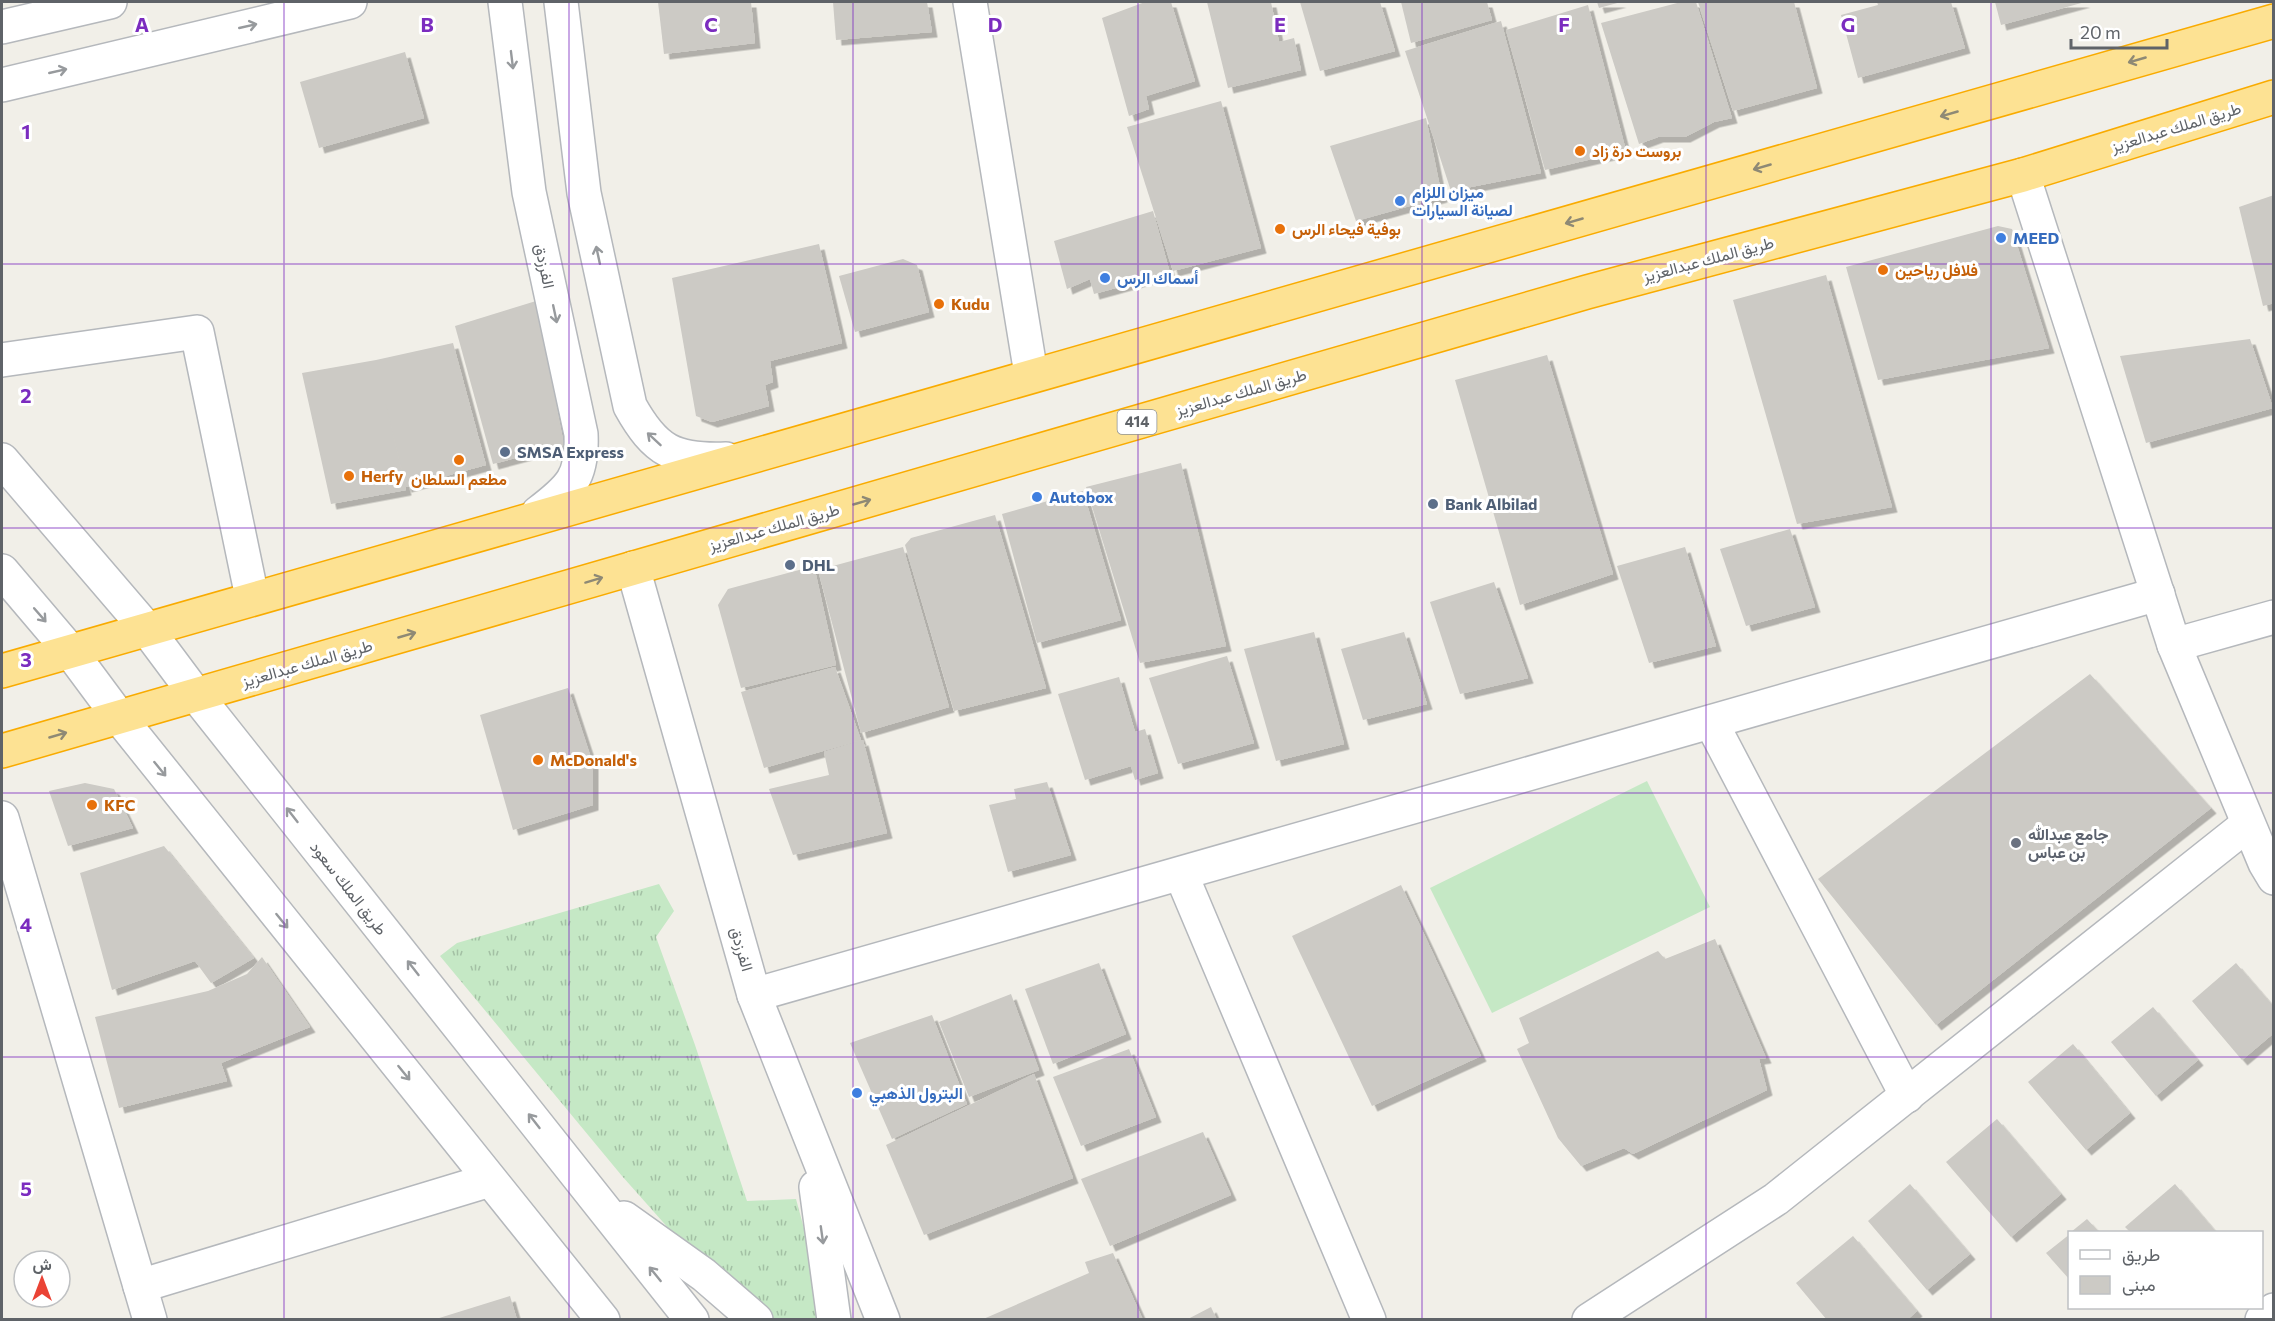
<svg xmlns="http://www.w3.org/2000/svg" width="2275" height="1321" viewBox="0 0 2275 1321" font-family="Commissioner,Vazirmatn,sans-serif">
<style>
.grass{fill:url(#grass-tufts)}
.pitch{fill:#c5e8c5}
.building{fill:#cccac5;filter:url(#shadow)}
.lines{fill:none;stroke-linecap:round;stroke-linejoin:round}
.minor-casing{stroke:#b5b8bc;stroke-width:36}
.highway-casing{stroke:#f9ab00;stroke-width:36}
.minor{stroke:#fff;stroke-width:33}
.highway{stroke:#fde293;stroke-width:33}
.oneway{stroke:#979a9d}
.oneway2{stroke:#8e8975}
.grid{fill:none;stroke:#7b2cbf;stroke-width:1.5;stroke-opacity:0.55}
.food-dot{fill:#e8710a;stroke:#fff;stroke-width:2}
.shop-dot{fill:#3f7fe0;stroke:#fff;stroke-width:2}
.service-dot{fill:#5c6f8a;stroke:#fff;stroke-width:2}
.worship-dot{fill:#6b7280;stroke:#fff;stroke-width:2}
.labels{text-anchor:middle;stroke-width:6;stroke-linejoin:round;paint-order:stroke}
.shield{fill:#fff;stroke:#8f9295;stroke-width:1.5}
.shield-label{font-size:15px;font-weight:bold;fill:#5f6368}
.street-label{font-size:16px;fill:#5f6368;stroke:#fff}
.food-label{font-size:16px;font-weight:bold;fill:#c56008;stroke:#fff;text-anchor:start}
.shop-label{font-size:16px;font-weight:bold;fill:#366cbe;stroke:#fff;text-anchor:start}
.service-label{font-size:16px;font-weight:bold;fill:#4e5e75;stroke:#fff;text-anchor:start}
.worship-label{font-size:16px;font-weight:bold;fill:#5b616d;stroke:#fff;text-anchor:start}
.grid-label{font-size:20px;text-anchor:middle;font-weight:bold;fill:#7b2cbf;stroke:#fff;stroke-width:6;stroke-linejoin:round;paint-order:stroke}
</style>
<defs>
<pattern id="grass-tufts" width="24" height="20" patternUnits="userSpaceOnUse" patternTransform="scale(1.5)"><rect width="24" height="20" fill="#c5e8c5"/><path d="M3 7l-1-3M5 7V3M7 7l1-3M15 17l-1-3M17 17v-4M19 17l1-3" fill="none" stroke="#a3c0a4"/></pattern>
<filter id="shadow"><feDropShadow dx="5.5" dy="5.5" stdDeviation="0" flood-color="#0004"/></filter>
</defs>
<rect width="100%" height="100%" fill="#f1efe8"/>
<polygon class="grass" points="659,884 674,911 656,937 695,1045 747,1201 796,1199 825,1306 817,1319 770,1319 678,1239 622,1176 440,956 457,943"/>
<polygon class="pitch" points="1647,781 1710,907 1492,1013 1430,888"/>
<g class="building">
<polygon points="658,2 751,2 755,43 664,54"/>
<polygon points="833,2 927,2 932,32 836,40"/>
<polygon points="1145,2 1171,2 1195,81 1146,96 1149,109 1129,116 1102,18"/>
<polygon points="1207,2 1271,2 1279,42 1294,38 1301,70 1228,88"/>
<polygon points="1300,2 1380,2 1395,51 1320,71"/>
<polygon points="1401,2 1487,2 1492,20 1411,43"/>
<polygon points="1597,2 1621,2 1599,8"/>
<polygon points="1681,2 1696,2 1732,118 1714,122 1685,137 1658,137 1639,144 1601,23"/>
<polygon points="1698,2 1794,2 1817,88 1733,111"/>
<polygon points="1877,2 1951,2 1965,48 1858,78 1841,15 1878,5"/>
<polygon points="1995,2 2085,2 2001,25"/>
<polygon points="1588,5 1626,151 1545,170 1506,30"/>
<polygon points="1501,21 1541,173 1451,191 1405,51"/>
<polygon points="405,52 424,118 319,148 300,82"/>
<polygon points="1221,101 1261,248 1173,271 1127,127"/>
<polygon points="1426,118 1442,197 1356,221 1330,146"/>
<polygon points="2274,195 2274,303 2263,306 2239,207"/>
<polygon points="1153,211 1170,273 1094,294 1090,279 1067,289 1054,241"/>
<polygon points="1998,226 2012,229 2049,348 1878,380 1846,267"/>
<polygon points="819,244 842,343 770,361 773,382 765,385 769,406 712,422 696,416 672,278"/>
<polygon points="903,259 917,265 929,312 855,332 839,276"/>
<polygon points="1826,275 1892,507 1797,524 1733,300"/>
<polygon points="536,301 564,445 493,464 455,326"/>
<polygon points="2250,339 2273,408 2146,443 2120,356"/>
<polygon points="453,343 486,465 406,487 385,401 406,490 331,504 302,373 376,360"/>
<polygon points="1547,355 1613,574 1520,605 1455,380"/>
<polygon points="1181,463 1226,646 1140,663 1086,487"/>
<polygon points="1083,491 1121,620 1037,643 1002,514"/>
<polygon points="995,515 1046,688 954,711 905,545 911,538"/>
<polygon points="1790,529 1815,607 1746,626 1720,549"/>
<polygon points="903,547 949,707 861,733 818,570"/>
<polygon points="1685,547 1716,646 1649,663 1617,566"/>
<polygon points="814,566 836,665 741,688 718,605 728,589"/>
<polygon points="1494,582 1528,678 1460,694 1430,602"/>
<polygon points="1314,632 1344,744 1276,761 1244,649"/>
<polygon points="1404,632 1427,704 1363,720 1341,649"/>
<polygon points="1227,656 1254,743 1178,764 1149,678"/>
<polygon points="835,667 861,740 764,768 741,692"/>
<polygon points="2090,674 2211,808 1936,1025 1818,879"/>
<polygon points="1119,677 1135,732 1145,729 1158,773 1135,780 1131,766 1085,780 1058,694"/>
<polygon points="568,688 593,764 593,805 513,830 480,715"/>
<polygon points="863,740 887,833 793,855 769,789 829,775 824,752"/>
<polygon points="1047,782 1071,855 1008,872 989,805 1016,799 1014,789"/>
<polygon points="85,783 114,789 133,828 68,846 49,791"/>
<polygon points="164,846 254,958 211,983 195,961 112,990 80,873"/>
<polygon points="1401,885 1481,1056 1372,1106 1292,936"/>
<polygon points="1715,939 1766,1058 1759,1059 1767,1090 1633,1154 1624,1148 1581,1166 1558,1138 1517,1049 1529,1043 1519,1018 1658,951 1665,959"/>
<polygon points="262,957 310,1027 221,1063 227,1081 119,1108 95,1017 208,991 247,974"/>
<polygon points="1099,963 1126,1034 1053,1064 1025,989"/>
<polygon points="2236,963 2274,1007 2274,1033 2242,1060 2192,1001"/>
<polygon points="1011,994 1039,1070 969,1097 939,1022"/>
<polygon points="2153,1007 2198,1060 2156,1096 2111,1042"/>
<polygon points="932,1015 967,1104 892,1139 850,1043"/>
<polygon points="2073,1044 2130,1113 2086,1150 2028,1082"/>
<polygon points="1129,1049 1156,1117 1081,1146 1053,1077"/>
<polygon points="1034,1074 1073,1178 924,1235 886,1145"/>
<polygon points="1997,1119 2061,1194 2011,1237 1946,1162"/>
<polygon points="1203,1132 1231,1195 1110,1246 1081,1179"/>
<polygon points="1910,1184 1970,1254 1927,1290 1868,1221"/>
<polygon points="2175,1184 2216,1232 2130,1232 2125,1227"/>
<polygon points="2087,1219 2099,1232 2071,1232"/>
<polygon points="2070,1234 2070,1280 2046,1253"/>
<polygon points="1853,1236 1917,1311 1907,1320 1827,1320 1796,1283"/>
<polygon points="1113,1253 1143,1320 981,1320 1089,1273 1085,1262"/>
<polygon points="510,1296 517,1320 436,1320 436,1319"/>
<polygon points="1211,1307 1217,1320 1186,1320"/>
</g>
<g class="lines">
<g class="minor-casing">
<g id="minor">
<path d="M505,2L529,192L581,434C583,477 571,488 538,513"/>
<path d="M561,2L584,193L630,406C655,451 674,461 726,459"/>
<polyline points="970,2 1031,374"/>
<polyline points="2,27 110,2"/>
<polyline points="2,85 350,2"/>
<polyline points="2023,175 2174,645 2265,863 2274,878"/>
<polyline points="2,360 197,332 252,597"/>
<polyline points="2,460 146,628 196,695 692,1320"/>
<polyline points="633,568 754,995 883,1320"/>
<polyline points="2,571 70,651 119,717 603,1320"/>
<polyline points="2174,645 2274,617"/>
<polyline points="1711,722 1907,1096"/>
<polyline points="2,818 150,1320"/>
<polyline points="1181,874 1369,1320"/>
<polyline points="754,995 2158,594"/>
<polyline points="816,1187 834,1320"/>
<polyline points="624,1218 704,1275 756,1320"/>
<polyline points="140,1286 490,1180"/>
<polyline points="1589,1320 1776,1199 2248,824"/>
<polyline points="2262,1320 2274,1310"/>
</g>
</g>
<g class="highway-casing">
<g id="highway">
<path d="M2,671C757,448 1516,237 2274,21"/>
<polyline points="2,751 1587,292 2023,175 2274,97"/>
</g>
</g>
<use href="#minor" class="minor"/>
<use href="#highway" class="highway"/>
</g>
<defs><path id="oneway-shaft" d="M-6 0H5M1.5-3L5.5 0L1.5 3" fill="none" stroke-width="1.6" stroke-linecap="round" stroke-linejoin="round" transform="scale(1.5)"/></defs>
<g class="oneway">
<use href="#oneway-shaft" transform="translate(248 26) rotate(-13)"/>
<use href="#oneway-shaft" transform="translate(512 60) rotate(83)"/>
<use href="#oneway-shaft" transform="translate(58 71) rotate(-13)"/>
<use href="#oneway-shaft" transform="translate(598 255) rotate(-102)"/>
<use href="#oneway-shaft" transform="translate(555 314) rotate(78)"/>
<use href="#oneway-shaft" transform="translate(654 439) rotate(-137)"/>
<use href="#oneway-shaft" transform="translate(40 615) rotate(49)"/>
<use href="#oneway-shaft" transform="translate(160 769) rotate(51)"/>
<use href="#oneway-shaft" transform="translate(292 815) rotate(-128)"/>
<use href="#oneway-shaft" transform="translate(282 921) rotate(51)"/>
<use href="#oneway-shaft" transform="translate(413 968) rotate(-128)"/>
<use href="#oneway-shaft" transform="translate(404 1073) rotate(51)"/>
<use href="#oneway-shaft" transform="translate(534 1121) rotate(-128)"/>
<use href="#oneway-shaft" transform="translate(822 1235) rotate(82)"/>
<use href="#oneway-shaft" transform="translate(655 1274) rotate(-129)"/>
</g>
<g class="oneway2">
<use href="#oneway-shaft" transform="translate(2137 60) rotate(164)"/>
<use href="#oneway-shaft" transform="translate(1949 114) rotate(164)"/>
<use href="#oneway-shaft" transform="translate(1762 167) rotate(164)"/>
<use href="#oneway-shaft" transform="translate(1574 221) rotate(164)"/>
<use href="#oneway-shaft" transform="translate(862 502) rotate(-16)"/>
<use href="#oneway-shaft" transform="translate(594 580) rotate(-17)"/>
<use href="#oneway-shaft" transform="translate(407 635) rotate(-16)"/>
<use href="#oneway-shaft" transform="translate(58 735) rotate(-16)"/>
</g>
<path class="grid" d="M284,2V1320M569,2V1320M853,2V1320M1138,2V1320M1422,2V1320M1706,2V1320M1991,2V1320M2,264H2274M2,528H2274M2,793H2274M2,1057H2274"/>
<g class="food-dot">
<circle cx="1580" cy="151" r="6"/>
<circle cx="1280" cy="229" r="6"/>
<circle cx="1883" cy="270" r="6"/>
<circle cx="939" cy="304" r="6"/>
<circle cx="459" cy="460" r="6"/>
<circle cx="349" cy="476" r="6"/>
<circle cx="538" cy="760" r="6"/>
<circle cx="92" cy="805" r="6"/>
</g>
<g class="shop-dot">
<circle cx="1400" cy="201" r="6"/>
<circle cx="2001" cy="238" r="6"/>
<circle cx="1105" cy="278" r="6"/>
<circle cx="1037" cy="497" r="6"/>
<circle cx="857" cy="1093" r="6"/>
</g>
<g class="service-dot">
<circle cx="505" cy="452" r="6"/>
<circle cx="1433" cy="504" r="6"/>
<circle cx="790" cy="565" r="6"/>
</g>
<circle class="worship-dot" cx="2016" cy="843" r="6"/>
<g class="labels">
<rect class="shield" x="1117.5" y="410" width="39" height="24" rx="4.5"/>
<g class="shield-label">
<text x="1137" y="427">414</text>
</g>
<g class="street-label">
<text transform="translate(2176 127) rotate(-17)" y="6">طريق الملك عبدالعزيز</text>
<text transform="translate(1708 259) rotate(-15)" y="6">طريق الملك عبدالعزيز</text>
<text transform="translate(545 266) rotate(78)" y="6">الفرزدق</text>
<text transform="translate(1241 392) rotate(-16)" y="6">طريق الملك عبدالعزيز</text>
<text transform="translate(774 527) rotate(-16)" y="6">طريق الملك عبدالعزيز</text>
<text transform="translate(307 663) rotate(-16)" y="6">طريق الملك عبدالعزيز</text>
<text transform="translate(349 888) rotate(52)" y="6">طريق الملك سعود</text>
<text transform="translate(742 949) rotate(74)" y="6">الفرزدق</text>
</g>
<g class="food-label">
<text x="1592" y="157">بروست درة زاد</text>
<text x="1292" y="235">بوفية فيحاء الرس</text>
<text x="1895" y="276">فلافل رياحين</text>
<text x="951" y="310">Kudu</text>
<text x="361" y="482">Herfy</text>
<text x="459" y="485" text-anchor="middle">مطعم السلطان</text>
<text x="550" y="766">McDonald's</text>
<text x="104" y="811">KFC</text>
</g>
<g class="shop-label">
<text x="1412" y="198">ميزان اللزام<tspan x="1412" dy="18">لصيانة السيارات</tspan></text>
<text x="2013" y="244">MEED</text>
<text x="1117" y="284">أسماك الرس</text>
<text x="1049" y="503">Autobox</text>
<text x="869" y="1099">البترول الذهبي</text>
</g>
<g class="service-label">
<text x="517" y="458">SMSA Express</text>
<text x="1445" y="510">Bank Albilad</text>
<text x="802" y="571">DHL</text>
</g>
<g class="worship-label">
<text x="2028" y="840">جامع عبدالله<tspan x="2028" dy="18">بن عباس</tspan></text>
</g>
</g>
<g class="grid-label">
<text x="142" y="32">A</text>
<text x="427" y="32">B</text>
<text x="711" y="32">C</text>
<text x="995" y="32">D</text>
<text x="1280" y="32">E</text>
<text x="1564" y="32">F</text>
<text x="1848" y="32">G</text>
<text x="26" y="139">1</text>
<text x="26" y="403">2</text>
<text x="26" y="667">3</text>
<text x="26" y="932">4</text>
<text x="26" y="1196">5</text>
</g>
<rect width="2275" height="1321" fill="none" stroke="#5f6368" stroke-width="6"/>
<rect x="2068" y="1231" width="195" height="78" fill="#ffffff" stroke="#bfc1c3" stroke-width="1.5"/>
<rect x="2080" y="1250" width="30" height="9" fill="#ffffff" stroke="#bfc1c3" stroke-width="1.5"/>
<text x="2122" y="1261" font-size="18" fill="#5f6368">طريق</text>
<rect x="2080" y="1276" width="30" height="18" fill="#cccac5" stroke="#bfc1c3" stroke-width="1.5"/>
<text x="2122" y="1291" font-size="18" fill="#5f6368">مبنى</text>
<g transform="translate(42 1279)"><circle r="28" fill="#ffffff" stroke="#bfc1c3" stroke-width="1.5"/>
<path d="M0-4.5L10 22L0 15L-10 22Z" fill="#ea4335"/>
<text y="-9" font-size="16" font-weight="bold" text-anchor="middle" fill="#5f6368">ش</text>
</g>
<path d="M2071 39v9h96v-9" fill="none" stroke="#5f6368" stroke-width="3"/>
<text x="2080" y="39" font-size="18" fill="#5f6368" stroke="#ffffff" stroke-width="4.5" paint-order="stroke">20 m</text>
</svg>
